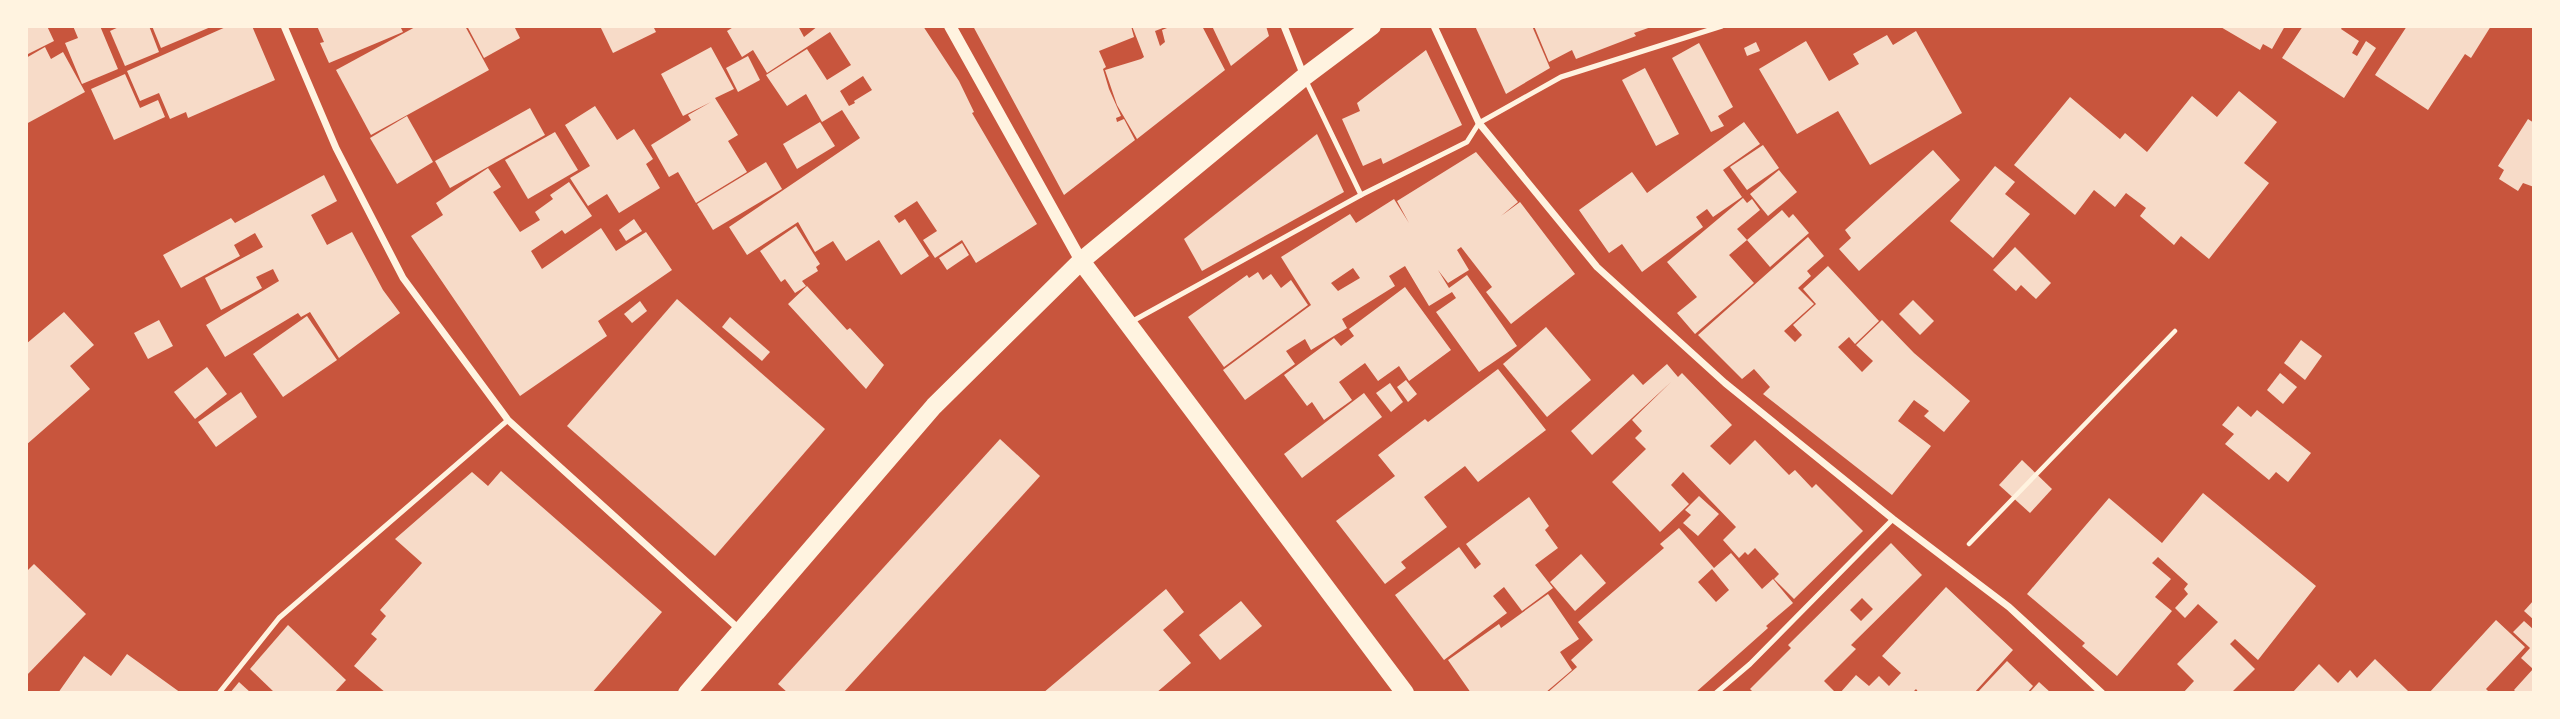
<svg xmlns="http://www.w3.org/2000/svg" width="2560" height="719" viewBox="0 0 2560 719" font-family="'PT Sans',sans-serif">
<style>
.building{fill:#f7dbc8;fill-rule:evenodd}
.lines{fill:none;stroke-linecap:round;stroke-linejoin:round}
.path{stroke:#fff3e0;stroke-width:4.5}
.service{stroke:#fff3e0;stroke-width:5}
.minor{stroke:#fff3e0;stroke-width:7}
.tertiary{stroke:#fff3e0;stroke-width:12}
.primary{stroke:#fff3e0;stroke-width:18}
</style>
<rect width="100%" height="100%" fill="#c8553d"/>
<g class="building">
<polygon points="26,26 47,26 54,41 26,55"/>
<polygon points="73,26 100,26 118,69 82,84 65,43 78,38"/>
<polygon points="121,26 149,26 159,52 125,66 110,31"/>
<polygon points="152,26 213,26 161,48"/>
<polygon points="228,26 252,26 275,80 188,118 186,112 170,119 159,93 140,101 127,71"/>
<polygon points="317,26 400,26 403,32 329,63 320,43 324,42"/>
<polygon points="417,26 465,26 489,70 371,135 336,70"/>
<polygon points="467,26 514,26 520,38 484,58"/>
<polygon points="600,26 653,26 656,32 613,53"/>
<path d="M735,26H798L804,37L818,26H923L959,81L974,112L972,113L1037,224L976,263L962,240L935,258L923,240L937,231L917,201L894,216L899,223L905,219L929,256L901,275L879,240L846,261L833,241L815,252L798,222L747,255L729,227L860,138L842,110L822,122L806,94L787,106L766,75L807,49L827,80L851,65L830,32L767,73L753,50L742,57L727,31ZM863,76L872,90L854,101L855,103L849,106L840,91Z"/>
<polygon points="973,26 1131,26 1134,37 1099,51 1106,67 1103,69 1109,89 1121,116 1116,118 1117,122 1124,119 1135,140 1064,195"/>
<polygon points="1132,26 1168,26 1155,31 1160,46 1165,42 1162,30 1172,26 1202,26 1225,70 1137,139 1117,105 1105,70 1141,59 1156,49 1144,57"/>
<polygon points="1212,26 1266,26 1269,36 1231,66"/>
<polygon points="1475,26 1532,26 1550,68 1506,94"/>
<polygon points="1534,26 1651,26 1651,27 1634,33 1636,36 1576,59 1572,50 1549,62"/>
<polygon points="2219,26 2285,26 2272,49 2263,44 2260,50"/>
<polygon points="2303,26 2343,26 2341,29 2359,41 2352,53 2357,56 2366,41 2376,48 2344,98 2282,58"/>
<polygon points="2407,26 2491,26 2471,58 2465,54 2428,110 2375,75"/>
<polygon points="1916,31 1962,113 1870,165 1838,111 1797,134 1759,69 1806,41 1829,81 1859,64 1853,54 1887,35 1893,45"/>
<polygon points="1756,42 1760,51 1747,56 1744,48"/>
<polygon points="1699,43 1733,107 1718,116 1724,126 1711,132 1672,58"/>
<polygon points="45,47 51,59 63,52 85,92 26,124 26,58"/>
<polygon points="711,47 734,89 715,98 738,135 728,141 747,172 696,203 678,172 669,177 651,145 691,120 688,115 711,102 683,116 661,74"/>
<polygon points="1426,50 1462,125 1383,164 1381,158 1363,166 1342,119 1360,111 1357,103"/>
<polygon points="748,56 760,80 738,92 726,68"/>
<polygon points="1645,68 1679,134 1656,146 1622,80"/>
<polygon points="125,74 140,108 158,100 165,117 114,140 91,89"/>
<polygon points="2239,91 2277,122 2244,163 2269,183 2209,259 2181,236 2174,245 2140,216 2146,208 2126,193 2115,207 2094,190 2075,215 2014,165 2070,97 2120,139 2125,133 2147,152 2192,96 2217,117"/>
<polygon points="595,106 617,140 634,129 653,159 646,164 660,188 619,213 607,194 588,206 570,178 590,166 565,125"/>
<polygon points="530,108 545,135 450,188 435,161"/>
<polygon points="407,116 433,162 397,184 370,138"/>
<polygon points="2528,119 2534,123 2534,187 2523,183 2518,191 2499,179 2504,170 2498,166"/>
<polygon points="820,122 835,146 797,169 783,144"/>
<polygon points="1744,122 1760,144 1723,170 1742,197 1713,217 1707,209 1696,217 1703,227 1642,272 1622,244 1609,253 1579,210 1632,172 1647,193"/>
<polygon points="555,132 578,170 528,199 505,160"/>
<polygon points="1317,134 1344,192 1202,271 1184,239"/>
<polygon points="1763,145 1779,168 1747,190 1730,167"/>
<polygon points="1933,150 1960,180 1859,271 1839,249 1851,238 1845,230"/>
<path d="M1476,152L1518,202L1501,216L1520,202L1575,274L1511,324L1486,292L1492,287L1461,247L1457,250L1469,270L1448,283L1438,270L1449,288L1467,275L1517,346L1479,372L1436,312L1456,298L1452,292L1429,306L1405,266L1389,276L1395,286L1342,319L1347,328L1311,350L1305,339L1286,351L1295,364L1245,400L1223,370L1311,305L1281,257L1350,214L1356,223L1394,199L1409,223L1397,201ZM1353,268L1360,278L1338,291L1331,283Z"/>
<polygon points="766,162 782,189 713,230 697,204"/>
<polygon points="1995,166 2015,182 2005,194 2030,214 1993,258 1950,221"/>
<polygon points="488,168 501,187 493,192 520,232 540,220 535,212 553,199 550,195 569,182 592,216 565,234 562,230 531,251 542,269 601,228 616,251 646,232 672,270 598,321 607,336 520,396 411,236 443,215 436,203"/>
<polygon points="1779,170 1797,192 1768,216 1750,194"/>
<polygon points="324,175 337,201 311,215 327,245 352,232 383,290 400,313 339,358 310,312 301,317 298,313 225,357 206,325 279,281 273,269 256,277 262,288 221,310 205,278 263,247 255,233 234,245 240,256 181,288 163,255 231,218 235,223"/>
<polygon points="1743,198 1747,203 1752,199 1760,210 1737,229 1747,240 1729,255 1754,283 1695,334 1677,313 1697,297 1667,262"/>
<polygon points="1782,210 1789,218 1793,214 1809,233 1770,267 1747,240"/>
<polygon points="634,219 642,231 626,241 619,230"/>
<polygon points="796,226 820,264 816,267 818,271 802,281 806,286 795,293 785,279 781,282 760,251"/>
<polygon points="1808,237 1824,256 1807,271 1811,276 1798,288 1814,304 1784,331 1795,342 1802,335 1793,325 1816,304 1803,289 1828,266 1879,321 1855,344 1849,337 1838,347 1862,372 1873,361 1856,345 1882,320 1914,353 1970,401 1944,432 1924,416 1929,411 1914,400 1898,421 1931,446 1892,495 1763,394 1770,387 1754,369 1742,379 1698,335"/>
<polygon points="962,243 969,255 947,270 939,258"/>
<polygon points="2015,247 2051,283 2036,299 2021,285 2016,291 1993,270"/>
<polygon points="1258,272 1263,280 1271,274 1281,288 1291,280 1308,305 1224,367 1188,317 1247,275 1249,278"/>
<polygon points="807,286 847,330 850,328 884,365 866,389 788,304"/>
<polygon points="1405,287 1451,350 1409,381 1399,366 1378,381 1365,363 1339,382 1352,400 1324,420 1312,402 1307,406 1284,375 1334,338 1341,346 1354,336 1349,329"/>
<polygon points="677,299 825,429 715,556 567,426"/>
<polygon points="1913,300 1934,321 1920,335 1899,314"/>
<polygon points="640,301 647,311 632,323 624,314"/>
<polygon points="64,312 94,345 70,366 90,389 26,445 26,344"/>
<polygon points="307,316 337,360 283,397 253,354"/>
<polygon points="730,317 770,352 762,361 722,327"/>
<polygon points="159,320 173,346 148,359 134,333"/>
<polygon points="1546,327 1591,380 1547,417 1503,364"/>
<polygon points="2301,340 2322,356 2305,380 2284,363"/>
<polygon points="1667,364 1678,377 1682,373 1732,425 1710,446 1730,465 1755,440 1789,475 1795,470 1812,488 1816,484 1863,531 1794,599 1774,579 1779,574 1755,548 1748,555 1745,552 1739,558 1723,540 1736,527 1683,472 1671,485 1689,504 1660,532 1612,482 1646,449 1635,438 1642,431 1632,420 1671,382 1592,455 1571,431 1633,374 1643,385"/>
<polygon points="207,367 227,394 195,419 174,392"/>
<polygon points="1498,369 1546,430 1478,482 1465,466 1424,497 1447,527 1401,562 1406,568 1385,584 1336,521 1395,476 1378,455 1425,419 1428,422"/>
<polygon points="2280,373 2297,387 2283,404 2267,390"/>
<polygon points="1406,380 1417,394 1408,402 1397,387"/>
<polygon points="1390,383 1403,402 1391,412 1376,393"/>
<polygon points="241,392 257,417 216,447 198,422"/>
<polygon points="1364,393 1382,417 1302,478 1284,454"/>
<polygon points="2238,406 2251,417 2257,410 2311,453 2288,482 2276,472 2269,480 2225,444 2234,434 2222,425"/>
<polygon points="1000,439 1040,476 843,693 788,693 778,684"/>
<polygon points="2022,460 2052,489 2030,513 1999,485"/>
<polygon points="501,471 662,612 592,693 386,693 354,666 377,639 371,634 386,616 380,610 422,563 395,539 472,472 488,486"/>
<polygon points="2203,493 2316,586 2258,660 2235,639 2230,644 2255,669 2231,693 2183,693 2194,681 2177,664 2218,622 2198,604 2185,618 2175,608 2188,594 2184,589 2188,584 2158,557 2152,563 2171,579 2155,597 2172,611 2117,676 2082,646 2085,643 2027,594 2109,498 2162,543"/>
<polygon points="1699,496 1719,514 1698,536 1683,523 1691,515 1685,510"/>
<polygon points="1529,497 1549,526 1545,530 1558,548 1535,565 1553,588 1522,611 1504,587 1493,596 1507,613 1444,660 1395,595 1459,547 1475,569 1481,564 1466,544"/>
<path d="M1679,528L1714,568L1731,553L1762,589L1773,579L1793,603L1766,626L1768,628L1695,693H1547L1577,667L1571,660L1593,640L1578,622L1664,548L1660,544ZM1712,569L1729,590L1716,602L1698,582Z"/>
<path d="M1891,543L1922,575L1851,645L1856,649L1824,681L1836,693H1754L1750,689L1791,648L1788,645ZM1862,598L1873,609L1861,621L1850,610Z"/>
<polygon points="1581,554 1606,583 1575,611 1550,582"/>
<polygon points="34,564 86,614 26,676 26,572"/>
<polygon points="1946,587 2013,650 1974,693 1919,693 1916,689 1912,693 1840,693 1856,675 1869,686 1879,676 1889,686 1901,673 1882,656"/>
<polygon points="1166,589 1184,612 1163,630 1191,663 1156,693 1043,693"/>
<polygon points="1548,594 1579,639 1560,652 1572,670 1545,693 1471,693 1448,660 1499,624 1501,628"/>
<polygon points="2534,600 2534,620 2524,611"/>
<polygon points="1241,601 1262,626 1220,660 1199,635"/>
<polygon points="2496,620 2525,647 2486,689 2490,693 2429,693"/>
<polygon points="2524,621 2534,630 2534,693 2517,693 2514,690 2533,669 2521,658 2530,648 2513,632"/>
<polygon points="288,625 346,680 334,693 275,693 250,669"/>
<polygon points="127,654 181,693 58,693 84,656 111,676"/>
<polygon points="2375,659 2408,691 2407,693 2292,693 2319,664 2338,683 2350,670 2357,678"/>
<polygon points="2007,661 2033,686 2027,693 1977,693"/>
<polygon points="239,682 251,693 230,693"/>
<polygon points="2039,682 2051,693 2029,693"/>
</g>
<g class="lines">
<polyline class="path" points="1969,544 2175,331"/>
<g class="service">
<polyline points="1306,81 1361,195"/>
<polyline points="1131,322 1361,195 1467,142 1479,123 1561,77 1722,26"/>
<polyline points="219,693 279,618 508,420"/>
<polyline points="1716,693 1750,664 1893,519"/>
</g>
<g class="minor">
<polyline points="284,26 336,148 403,278 508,420 739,629"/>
<polyline points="1284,26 1304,76"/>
<polyline points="1434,26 1479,123 1597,267 1725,383 1893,519 2009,607 2102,693"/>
</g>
<polyline class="tertiary" points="950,26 1081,261"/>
<g class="primary">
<polyline points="1081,261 1405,693"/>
<polyline points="687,693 934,406 1081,261 1304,77 1372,26"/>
</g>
</g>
<rect width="2560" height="719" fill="none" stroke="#fff3e0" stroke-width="56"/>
</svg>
